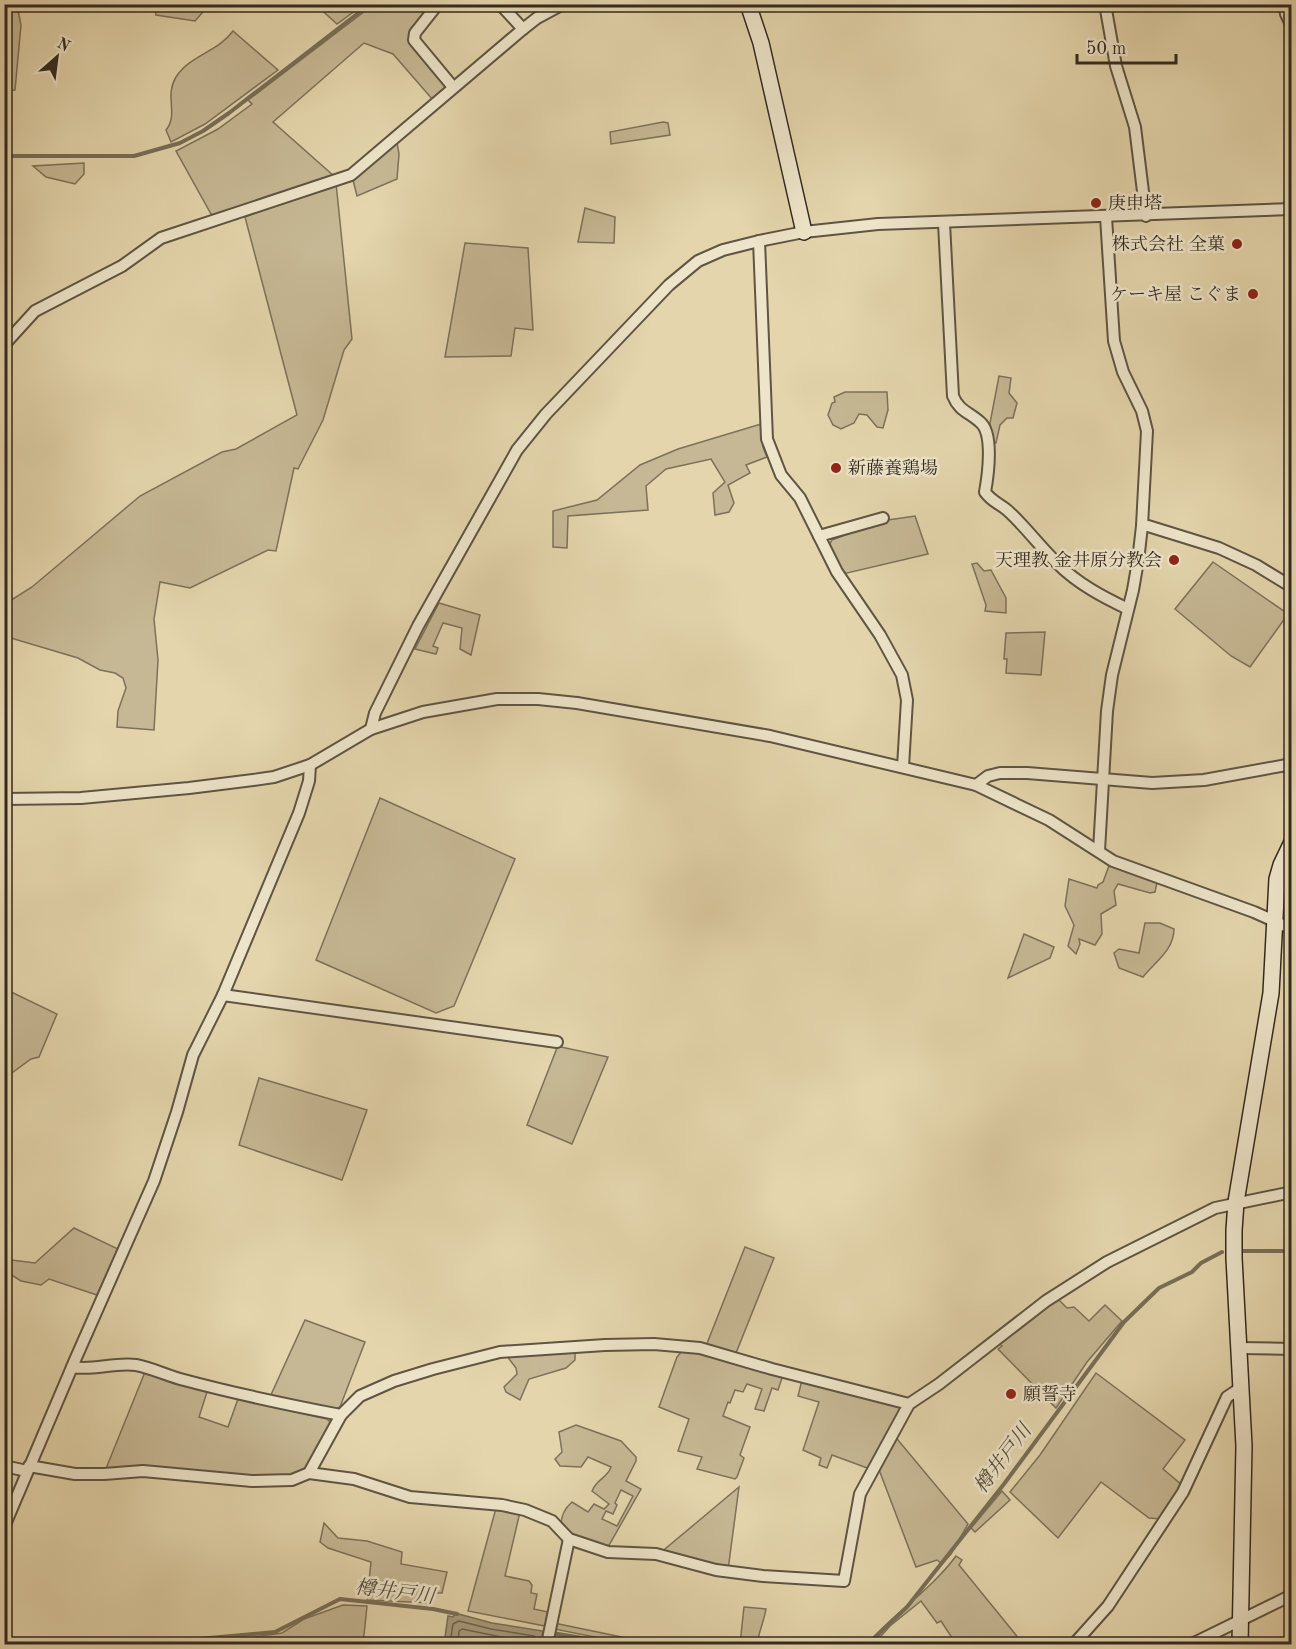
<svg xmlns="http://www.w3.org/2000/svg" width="1296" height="1649" viewBox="0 0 1296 1649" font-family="'Old Standard TT','Noto Serif JP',serif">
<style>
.green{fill:#c6b894;stroke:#7c715a;stroke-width:1.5;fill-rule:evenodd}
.water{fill:#a79b7c;stroke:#786e57;stroke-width:1.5}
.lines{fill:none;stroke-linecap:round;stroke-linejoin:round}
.shore{stroke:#6c624e;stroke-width:1.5}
.stream{stroke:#786e57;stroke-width:4}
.street-casing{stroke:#5e5543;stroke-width:14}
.secondary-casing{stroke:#322a20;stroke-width:18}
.street{stroke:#ede4c9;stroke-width:10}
.secondary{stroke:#ede4c9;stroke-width:15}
.poi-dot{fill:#8f2418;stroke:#ede4c9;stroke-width:2}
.labels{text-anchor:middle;stroke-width:5;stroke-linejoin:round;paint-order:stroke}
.poi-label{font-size:18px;fill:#322a20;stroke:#ede4c9;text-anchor:start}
.water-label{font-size:20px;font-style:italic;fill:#554c3c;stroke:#ede4c9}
</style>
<rect width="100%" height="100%" fill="#e4d5ac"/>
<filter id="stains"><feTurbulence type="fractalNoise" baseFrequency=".00333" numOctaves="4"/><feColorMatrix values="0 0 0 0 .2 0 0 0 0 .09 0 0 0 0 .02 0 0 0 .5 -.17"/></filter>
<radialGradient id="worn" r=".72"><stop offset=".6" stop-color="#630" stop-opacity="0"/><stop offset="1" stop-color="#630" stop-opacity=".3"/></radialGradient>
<g class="green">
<polygon points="5,4 17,5 21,25 15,90 5,91"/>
<polygon points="154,5 154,4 206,5 202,13 195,21 156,15"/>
<polygon points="316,5 363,5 337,24"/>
<path d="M373,5H397L402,9L408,5H433C422,17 405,29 412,46L444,81L445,90L433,100L393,54L364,43L273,122L335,177L215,216L211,214L176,151L218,129L252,104L248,100Z"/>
<path d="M233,31L278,70L205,124L171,142L166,130C179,114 164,97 176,77C190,55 218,52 233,31Z"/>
<polygon points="663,122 668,123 670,135 611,144 610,132"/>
<polygon points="397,142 399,154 397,179 357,196 352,176"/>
<polygon points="84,163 84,174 75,184 46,177 33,166"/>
<polygon points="336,183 352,339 344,350 323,420 298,469 294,468 276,551 268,550 190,588 160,582 154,619 158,660 154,730 117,727 118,711 126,688 123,678 115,673 100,670 78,658 11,638 5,641 5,604 32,587 140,496 222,452 236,449 297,415 245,217"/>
<polygon points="585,208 615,217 614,243 578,242"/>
<polygon points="465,243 528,248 533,330 515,328 511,356 445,357"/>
<polygon points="999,376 1011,378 1009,393 1017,403 1013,418 1007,418 1000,425 996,443 993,443 990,423"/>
<polygon points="845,392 887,392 888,410 883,428 877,427 867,415 859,414 854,423 841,429 833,425 828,415 832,403 835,402 834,397"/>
<polygon points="761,424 763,447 767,457 746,465 750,473 728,485 734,503 729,512 715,515 713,493 725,482 711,459 666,469 646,486 648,510 568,516 567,548 553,547 553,511 597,500 640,465 678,449"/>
<polygon points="915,516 928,554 843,574 829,545 832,540 881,521"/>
<polygon points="1213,562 1288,614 1250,667 1231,656 1175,609"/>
<polygon points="977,563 984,571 991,570 1006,598 1006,613 985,611 986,605 972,564"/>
<polygon points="439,603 480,615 471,655 460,649 462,628 443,623 433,646 438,648 436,654 415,649"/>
<polygon points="1045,632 1041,675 1006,673 1007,659 1004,659 1006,633"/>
<polygon points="380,798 515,859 454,1006 436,1013 316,960"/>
<polygon points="1110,863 1157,882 1155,892 1150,893 1118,884 1114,891 1116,905 1101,914 1102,934 1095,945 1079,939 1080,944 1076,954 1068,946 1074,925 1065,906 1069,879 1097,888 1098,885 1103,882"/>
<path d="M1145,923H1160L1174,929C1174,950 1155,962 1143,977L1119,968L1114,953L1119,949L1139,953Z"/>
<polygon points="1024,934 1054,947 1050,958 1008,978"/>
<polygon points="5,989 57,1014 39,1057 31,1059 5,1078"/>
<polygon points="561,1047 608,1057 572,1144 527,1125 557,1048"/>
<polygon points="259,1078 367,1110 342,1180 239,1145"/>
<polygon points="74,1228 118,1249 97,1295 49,1279 41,1285 21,1281 5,1271 4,1259 35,1263"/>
<polygon points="745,1247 774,1258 736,1353 706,1346"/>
<polygon points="1058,1299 1067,1308 1074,1307 1089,1321 1105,1305 1122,1321 1087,1362 1056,1408 998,1349 1002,1346 998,1343"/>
<polygon points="305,1320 365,1342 340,1407 334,1410 270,1397"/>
<polygon points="573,1351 575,1353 575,1360 566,1368 529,1379 520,1400 506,1392 504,1387 517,1374 516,1368 506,1355"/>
<polygon points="682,1351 693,1352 783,1375 778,1390 772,1388 764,1411 755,1409 762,1389 747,1384 743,1392 735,1390 730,1403 728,1402 723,1416 750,1427 740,1455 744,1458 737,1477 735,1479 697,1469 702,1457 678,1451 689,1419 659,1407 677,1357"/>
<polygon points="145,1372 207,1392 199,1417 228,1427 238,1399 327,1419 331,1423 309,1466 290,1476 257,1476 181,1469 139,1467 105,1471"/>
<polygon points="1096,1373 1185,1440 1163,1469 1182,1485 1161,1519 1149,1518 1101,1482 1058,1538 1010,1492 1040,1455"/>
<polygon points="802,1380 899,1407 900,1414 892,1423 870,1469 832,1455 827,1468 819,1465 821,1458 803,1450 819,1402 798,1396"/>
<path d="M576,1425L621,1441L636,1457V1461L626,1481L641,1489L608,1547L578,1538L561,1525C561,1516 565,1508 572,1502L588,1512L594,1504L604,1509L609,1504L592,1491C597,1478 607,1479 611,1467L588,1457L581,1467L560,1466L555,1459L562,1452L559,1432ZM621,1490L633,1496L617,1526L602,1519L606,1511L613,1514L617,1505L615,1503Z"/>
<polygon points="893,1434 968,1524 951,1554 942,1564 937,1560 916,1567 878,1467"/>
<polygon points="739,1487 728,1570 663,1553 665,1549"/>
<polygon points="1002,1491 1010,1500 975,1532 971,1528"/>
<polygon points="496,1508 520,1512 505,1576 529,1581 532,1585 531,1593 537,1594 534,1609 548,1612 545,1626 468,1611"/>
<polygon points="324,1523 338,1538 367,1541 402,1552 401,1564 447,1572 442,1593 431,1593 431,1603 367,1600 371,1562 328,1548 320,1542"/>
<path d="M956,1556L962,1560L959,1565L1020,1640L1014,1644H956L941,1621L937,1623L921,1601L890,1626L874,1644H867C894,1613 931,1590 956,1556Z"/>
<polygon points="343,1605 367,1606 363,1644 246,1644 247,1638 282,1633 304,1619"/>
<path d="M744,1607L766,1609C764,1621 759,1631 757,1644H740Z"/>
<polygon points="554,1623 631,1639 632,1643 630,1644 554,1629"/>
<path d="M553,1633L618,1644C600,1644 580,1645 565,1642L564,1644H550Z"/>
</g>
<polygon class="water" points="455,1613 492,1623 543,1631 541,1644 444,1644 448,1616 453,1617"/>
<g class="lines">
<g class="shore">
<polyline points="450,1644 453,1624 459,1621 491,1629 534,1636 536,1638 535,1644"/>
<polyline points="458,1644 459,1631 462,1629 526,1642 528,1644"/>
</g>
<g class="stream">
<polyline points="4,156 134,156 180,143 203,131 229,113 370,4"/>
<polyline points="1239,1251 1292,1251"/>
<polyline points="552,1633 619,1644"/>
<polyline points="176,1644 176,1641 275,1632 340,1599 433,1609 457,1614"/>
<polyline points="868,1644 907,1607 1004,1484 1124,1322 1159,1288 1192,1272 1201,1263 1222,1252"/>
</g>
<g class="street-casing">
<g id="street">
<polyline points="438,4 415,33 414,40 453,87"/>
<polyline points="500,4 523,29"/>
<polyline points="1105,4 1116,66 1135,127 1146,216"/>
<polyline points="1284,4 1286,14 1292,26"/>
<path d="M944,223L953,396C959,411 969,412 980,422C994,433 988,476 985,492C991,501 1000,504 1007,510C1025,526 1040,547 1058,564C1078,584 1103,597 1128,609"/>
<polyline points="759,241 767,439 781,475 800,498 837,572 880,635 902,675 907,700 903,767"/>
<polyline points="4,345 35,311 122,266 161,238 351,175 523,29 537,18 563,4"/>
<polyline points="1142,526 1148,526 1219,548 1256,565 1292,587"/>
<polyline points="819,536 883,518"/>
<polyline points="371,729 375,713 418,626 517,450 546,414 669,285 698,261 723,250 759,241 804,232 878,224 1292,209"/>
<polyline points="976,785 988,776 1000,773 1027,773 1152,783 1204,780 1292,764"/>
<polyline points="4,799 81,798 189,788 253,780 274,777 310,765 371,729 423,712 497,699 538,699 577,703 770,736 976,785 1049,820 1113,861 1254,912 1292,929"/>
<polyline points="1099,851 1107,711 1112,675 1133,590 1138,561 1142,526 1147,431 1142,411 1123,372 1114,341 1106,217"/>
<polyline points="223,995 557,1042"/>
<polyline points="1240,1348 1292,1349"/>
<path d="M72,1367C93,1371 114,1362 136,1365C152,1368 168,1376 184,1380C236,1394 289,1405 341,1415"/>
<polyline points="4,1466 27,1471"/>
<polyline points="29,1466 75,1474 104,1474 143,1471 252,1481 292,1480 309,1473 354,1479 410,1497 502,1505 525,1510 552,1521 569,1539 608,1552 656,1554 716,1570 763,1576 844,1581 860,1494 909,1404 939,1384 1046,1301 1107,1262 1215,1208 1292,1192"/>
<polyline points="309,1473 341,1415 360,1396 394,1381 433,1369 500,1352 605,1345 654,1344 700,1348 772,1369 909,1404"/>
<polyline points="4,1527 75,1360 154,1181 177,1112 193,1055 223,995 299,813 309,781 310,765"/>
<polyline points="547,1644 569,1539"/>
<polyline points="1074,1644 1108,1606 1183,1492 1227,1397 1242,1387"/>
<polyline points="1192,1644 1292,1595"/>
</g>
</g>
<g class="secondary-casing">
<g id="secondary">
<polyline points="748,4 761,43 804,232"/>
<polyline points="1240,1644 1244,1446 1234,1258 1234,1230 1236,1202 1271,993 1277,879 1281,865 1292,842"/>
</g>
</g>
<use href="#street" class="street"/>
<use href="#secondary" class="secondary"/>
</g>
<g class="poi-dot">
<circle cx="1096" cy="203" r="6"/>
<circle cx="1237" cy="244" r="6"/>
<circle cx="1253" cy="294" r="6"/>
<circle cx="836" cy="468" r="6"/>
<circle cx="1174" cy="560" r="6"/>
<circle cx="1011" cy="1394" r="6"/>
</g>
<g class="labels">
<g class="poi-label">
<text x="1108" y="209">庚申塔</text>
<text x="1225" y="250" text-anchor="end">株式会社 全菓</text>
<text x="1241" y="300" text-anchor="end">ケーキ屋 こぐま</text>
<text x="848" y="474">新藤養鶏場</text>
<text x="1162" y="566" text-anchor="end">天理教 金井原分教会</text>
<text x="1023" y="1400">願誓寺</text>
</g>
<g class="water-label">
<text transform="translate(1002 1458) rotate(-53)" y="7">樽井戸川</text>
<text transform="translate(395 1591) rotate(7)" y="7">樽井戸川</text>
</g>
</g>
<rect width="1296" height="1649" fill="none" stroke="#e4d5ac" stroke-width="24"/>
<rect x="6" y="6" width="1284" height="1637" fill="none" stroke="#322a20" stroke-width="3"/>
<rect x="12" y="12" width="1272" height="1625" fill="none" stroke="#322a20" stroke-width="1.5"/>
<g transform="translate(57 57) rotate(28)" stroke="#ede4c9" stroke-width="4.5" paint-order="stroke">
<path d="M0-4.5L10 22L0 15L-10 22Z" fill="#322a20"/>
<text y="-9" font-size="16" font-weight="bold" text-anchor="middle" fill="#322a20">N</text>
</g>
<path d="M1077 54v9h99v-9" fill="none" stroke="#322a20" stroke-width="3"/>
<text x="1086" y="54" font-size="18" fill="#322a20" stroke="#ede4c9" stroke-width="4.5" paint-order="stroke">50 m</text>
<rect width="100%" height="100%" filter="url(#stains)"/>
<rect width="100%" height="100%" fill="url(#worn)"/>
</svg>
